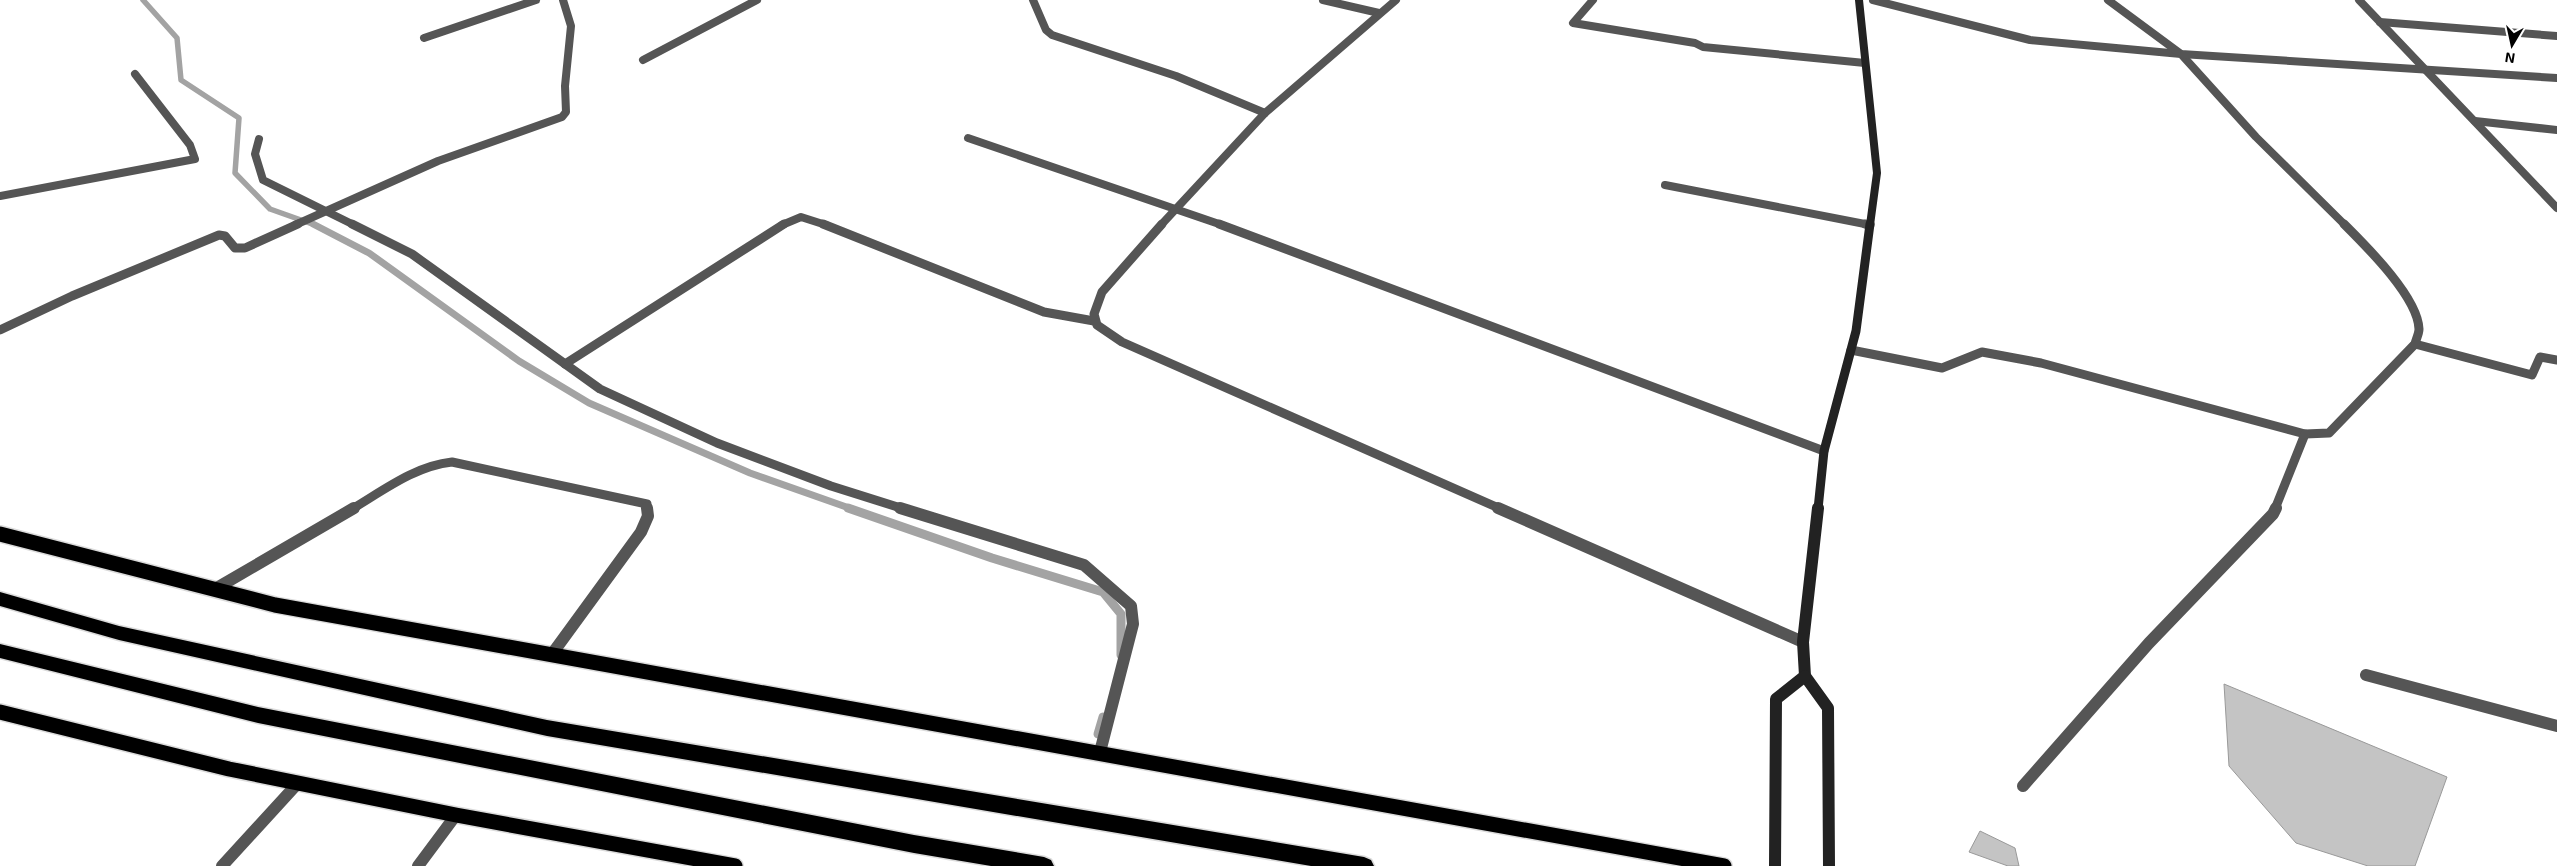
<svg xmlns="http://www.w3.org/2000/svg" width="2557" height="866" viewBox="0 0 2557 866" font-family="'Exo 2',sans-serif">
<style>
.lines{fill:none;stroke-linecap:round;stroke-linejoin:round}
.stream-far2{stroke:#a3a3a3;stroke-width:5.5}
.stream-far1{stroke:#a3a3a3;stroke-width:7}
.stream{stroke:#a3a3a3;stroke-width:9}
.building{fill:#c4c4c4;stroke:#999}
.primary-casing{stroke:#dbdbdb;stroke-width:18}
.highway-casing{stroke:#dbdbdb;stroke-width:3}
.street-far2{stroke:#555;stroke-width:8}
.street-far1{stroke:#555;stroke-width:9}
.street{stroke:#555;stroke-width:12}
.secondary-far2{stroke:#222;stroke-width:8}
.secondary-far1{stroke:#222;stroke-width:9}
.secondary{stroke:#222;stroke-width:12}
.primary{stroke:#000;stroke-width:15}
.highway{fill:#000;fill-rule:evenodd}
</style>
<rect width="100%" height="100%" fill="#fff"/>
<g class="lines">
<polyline class="stream-far2" points="143,0 177,38 181,80 239,118 235,173 270,209 315,225"/>
<polyline class="stream-far1" points="313,224 369,253 519,361 589,403 750,473 852,509"/>
<g class="stream">
<polyline points="848,508 992,558 1103,592 1121,614 1121,655"/>
<polyline points="1098,734 1103,717"/>
</g>
</g>
<g class="building">
<polygon points="2224,684 2447,777 2415,866 2368,866 2296,843 2229,766"/>
<polygon points="1980,831 2015,848 2019,866 2008,866 1969,852"/>
</g>
<g class="lines">
<g class="primary-casing">
<g id="primary">
<polyline points="0,534 275,605 1724,866"/>
<polyline points="0,712 229,769 456,815 735,866"/>
</g>
</g>
<g class="highway-casing">
<g id="highway">
<polygon points="0,592 119,626 547,720 1364,857 1371,860 1374,866 1311,866 547,736 119,640 0,606"/>
<polygon points="0,644 258,707 914,835 1044,857 1051,860 1054,866 991,866 914,853 258,723 0,658"/>
</g>
</g>
<g class="street-far2">
<polyline points="1033,0 1046,30 1052,35 1176,76 1265,113"/>
<polyline points="1323,0 1379,13"/>
<polyline points="1593,0 1573,23 1695,43 1703,47 1865,63"/>
<polyline points="1873,0 2030,40 2181,54 2256,137 2345,225"/>
<polyline points="2108,0 2181,54 2557,78"/>
<polyline points="2359,0 2557,208"/>
<polyline points="2380,22 2557,36"/>
<polyline points="424,38 536,0"/>
<polyline points="643,60 757,0"/>
<polyline points="2475,121 2557,130"/>
<polyline points="968,138 1222,225"/>
<polyline points="259,139 255,154 263,180 354,225"/>
<polyline points="1665,185 1870,225"/>
<polyline points="0,196 195,159 190,145 135,74"/>
<polyline points="295,225 438,161 562,117 566,112 565,86 571,26 563,0"/>
<polyline points="782,225 801,217 826,225"/>
<polyline points="1161,225 1265,113 1396,0"/>
</g>
<g class="street-far1">
<polyline points="352,224 412,254 600,389 717,443 831,486 904,509"/>
<polyline points="823,224 1044,312 1094,321"/>
<polyline points="1162,224 1102,292 1094,314 1097,325 1122,342 1501,509"/>
<polyline points="1219,224 1824,451"/>
<polyline points="1865,224 1870,225"/>
<polyline points="0,330 72,296 219,235 225,236 235,248 245,248 298,224"/>
<polyline points="2415,344 2532,375 2540,357 2557,360"/>
<path d="M1851,350L1942,368L1982,352L2041,363L2305,434L2329,433L2415,344C2416,339 2419,334 2419,329C2418,297 2366,246 2344,224"/>
<polyline points="565,364 784,224"/>
<path d="M352,509C384,490 415,466 452,462L647,504V509"/>
<polyline points="2275,509 2305,434"/>
</g>
<g class="street">
<polyline points="900,508 1084,565 1131,606 1133,624 1100,752"/>
<polyline points="1498,508 1803,642"/>
<polyline points="215,589 354,508"/>
<polyline points="552,654 641,532 648,516 647,508"/>
<polyline points="2366,675 2557,726"/>
<polyline points="2023,786 2149,643 2273,514 2276,508"/>
<polyline points="222,866 298,783"/>
<polyline points="418,866 456,815"/>
</g>
<polyline class="secondary-far2" points="1859,0 1877,173 1870,225"/>
<polyline class="secondary-far1" points="1818,509 1824,451 1856,331 1870,224"/>
<g class="secondary">
<polyline points="1818,508 1803,642 1805,676 1828,708 1829,866"/>
<polyline points="1775,866 1776,699 1805,676"/>
</g>
<use href="#primary" class="primary"/>
<use href="#highway" class="highway"/>
</g>
<g transform="translate(2512 45) rotate(189)" stroke="#ffffff" stroke-width="4" paint-order="stroke">
<path d="M0-4L9 19L0 12L-9 19Z" fill="#000000"/>
<text y="-8" font-size="14" font-weight="bold" text-anchor="middle" fill="#000000">N</text>
</g>
</svg>
